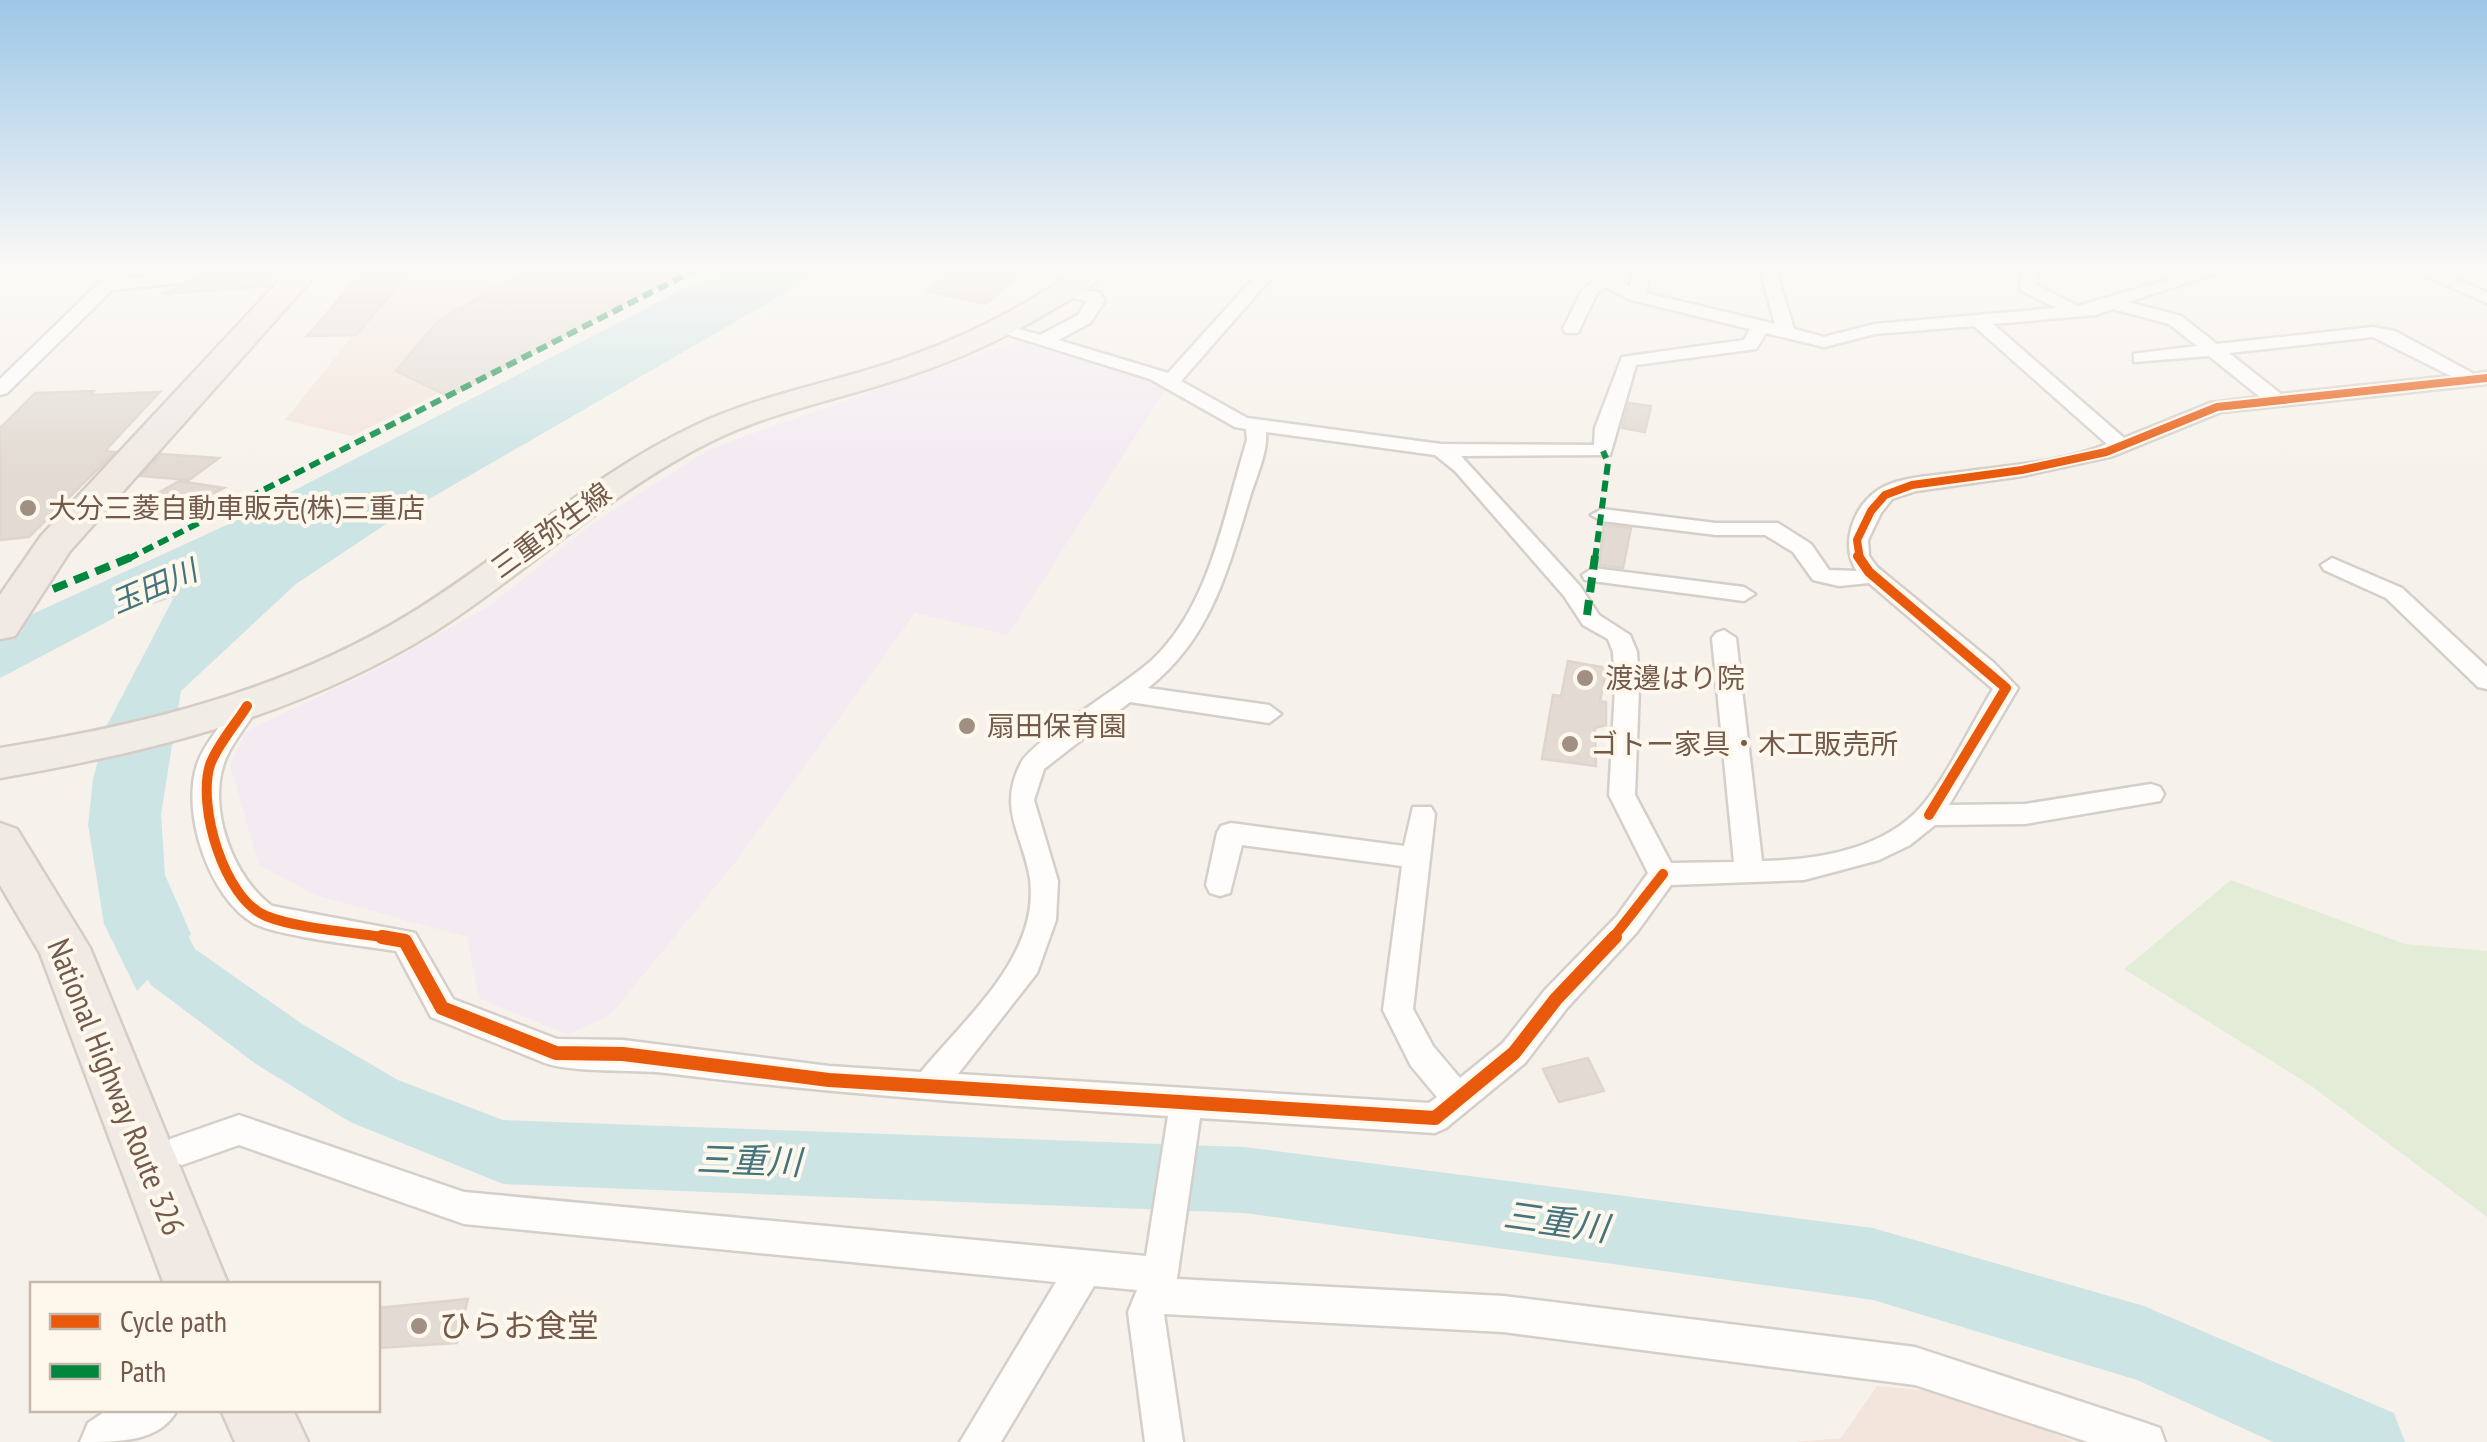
<svg xmlns="http://www.w3.org/2000/svg" width="2487" height="1442" viewBox="0 0 2487 1442" font-family="'PT Sans Narrow','Noto Sans JP',sans-serif">
<style>
.commercial{fill:#f3e4dc}
.education{fill:#f3eaf2}
.green{fill:#e3ecd6}
.water{fill:#cde4e5}
.lines{fill:none;stroke-linecap:round;stroke-linejoin:round}
.river{fill:#cde4e5;fill-rule:evenodd}
.building{fill:#e2dad3;stroke:#dfd5cd;stroke-width:2.5}
.street-casing{stroke:#d5cfc9;stroke-width:5}
.secondary-casing{stroke:#d5cec8;stroke-width:5}
.primary-casing{stroke:#d5ccc6;stroke-width:5}
.highway-casing{stroke:#d5ccc6;stroke-width:5}
.street{fill:#fefdfc;fill-rule:evenodd}
.secondary{fill:#fefdfc;fill-rule:evenodd}
.primary{fill:#f1ede6;fill-rule:evenodd}
.highway{fill:#f0e9e4;fill-rule:evenodd}
.quiet-far1{stroke:#00873e;stroke-width:6;stroke-dasharray:11 6;stroke-linecap:butt}
.quiet{stroke:#00873e;stroke-width:8;stroke-dasharray:15 8;stroke-linecap:butt}
.cycleway-far2-casing{stroke:#fef7ec;stroke-width:12}
.cycleway-far1-casing{stroke:#fef7ec;stroke-width:16}
.cycleway-casing{stroke:#fef7ec;stroke-width:20}
.cycleway-far2{stroke:#e8590c;stroke-width:8}
.cycleway-far1{stroke:#e8590c;stroke-width:10}
.cycleway{stroke:#e8590c;stroke-width:14}
.poi-dot{fill:#a18f84;stroke:#fef7ec;stroke-width:4}
.labels{text-anchor:middle;stroke-width:8;stroke-linejoin:round;paint-order:stroke}
.poi-label{font-size:28px;fill:#735a4c;stroke:#fef7ec;text-anchor:start}
.street-label{font-size:28px;fill:#735a4c;stroke:#fef7ec}
.water-label{font-size:30px;font-style:italic;fill:#44747e;stroke:#fef7ec}
.near-street-label{font-size:32px;fill:#735a4c;stroke:#fef7ec}
.near-poi-label{font-size:32px;fill:#735a4c;stroke:#fef7ec;text-anchor:start}
.near-water-label{font-size:35px;font-style:italic;fill:#44747e;stroke:#fef7ec}
</style>
<rect width="100%" height="100%" fill="#f6f2eb"/>
<g class="commercial">
<polygon points="405,270 692,270 352,436 285,420"/>
<polygon points="1877,1386 1953,1393 2074,1442 1795,1442 1841,1438"/>
</g>
<polygon class="education" points="1018,341 1167,387 1008,635 915,613 737,860 611,1014 568,1035 479,998 467,937 315,895 259,865 230,765 246,731 371,672 489,606 595,522 711,448"/>
<polygon class="green" points="2231,880 2405,944 2487,951 2487,1217 2310,1085 2124,969"/>
<polygon class="water" points="720,270 825,270 386,524 296,584 181,691 161,814 165,875 191,934 137,991 104,924 88,825 93,779 107,725 174,597 118,616 0,678 0,629 231,523"/>
<g class="lines">
<polygon class="river" points="137,870 158,877 195,949 302,1024 398,1080 503,1120 1244,1147 1873,1228 2144,1306 2394,1413 2405,1442 2273,1442 2137,1380 1873,1300 1244,1213 503,1184 350,1122 256,1064 151,985 113,914 107,893 116,877"/>
</g>
<g class="building">
<polygon points="210,270 269,270 269,286 161,294 185,286"/>
<polygon points="364,270 412,270 356,335 307,336"/>
<polygon points="527,270 690,270 448,396 396,371 438,321"/>
<polygon points="952,270 1026,270 986,304 926,291"/>
<polygon points="94,391 91,395 160,392 105,451 115,452 29,537 0,540 0,428 35,393"/>
<polygon points="1629,403 1651,406 1645,432 1622,428"/>
<polygon points="161,454 219,458 189,480 141,476"/>
<polygon points="179,481 224,488 166,518 122,514"/>
<polygon points="1604,525 1631,528 1623,568 1599,565"/>
<polygon points="1568,661 1607,668 1600,701 1606,702 1606,725 1595,728 1596,766 1542,759 1553,695 1561,696"/>
<polygon points="1588,1058 1604,1091 1559,1102 1543,1069"/>
<polygon points="468,1299 457,1343 378,1348 378,1308"/>
</g>
<g class="lines">
<g class="street-casing">
<g id="street">
<polygon points="0,270 11,270 0,275"/>
<polygon points="107,270 123,270 119,279 207,270 183,283 112,290 7,393 0,395 0,379 100,282"/>
<path d="M1261,270H1278L1181,381L1247,418L1441,444L1594,445L1595,428L1622,357L1744,340L1750,329L1631,300L1606,287L1597,293L1578,333H1566L1563,329L1582,290L1599,277L1594,270H1610L1630,288L1634,270H1650L1646,293L1775,324L1760,270H1776L1794,329L1824,337L1875,324L2056,308L2020,290L2022,270H2038L2035,284L2078,306L2201,270H2226L2128,302L2181,316L2217,344L2373,327L2395,331L2474,374L2487,372V384L2221,412L2113,456L2022,476L1916,491L1892,499L1881,513L1868,540L1869,556L1877,567L1994,663L2018,688L1949,805L2025,804L2151,784L2160,787L2164,794L2160,801L2025,824L1935,825L1910,845L1879,860L1804,880L1671,885L1637,932L1567,1008L1525,1063L1446,1128L1435,1133L1200,1118L1177,1279L1503,1296L1915,1347L2146,1423L2160,1428L2165,1442H2088L1915,1385L1503,1332L1164,1314L1183,1442H1145L1128,1312L1137,1290L1094,1286L1001,1442H960L1056,1282L464,1224L239,1145L182,1165L170,1161L166,1150L170,1139L239,1115L464,1192L1146,1256L1168,1116C1000,1105 833,1094 666,1073C632,1069 574,1073 545,1063L431,1017L396,951C365,946 275,936 253,923C209,897 181,813 197,765C204,743 226,720 238,700H256L259,706C248,724 229,746 223,766C209,813 234,878 272,906L415,933L453,999L557,1039L623,1040L829,1066L921,1072C965,1018 1040,956 1030,879C1023,834 997,809 1021,763C1033,740 1126,684 1152,660C1210,606 1224,514 1247,440L1246,429L1235,427L1150,379L990,329L999,324L1040,335L1078,315L1087,301L1059,295V287L1099,292L1105,301L1090,323L1058,340L1168,373ZM2113,309L2169,324L2197,346L2140,353L2134,354V362L2209,356L2260,397L2210,403L2124,438L1993,324L2096,315ZM1974,326L2107,444C2061,463 2004,466 1954,473C1930,476 1899,477 1878,490C1852,508 1840,546 1857,571L1829,570L1811,544L1778,523H1716L1602,509L1591,515L1602,521L1716,535H1765L1793,552L1813,580L1839,586L1869,583L1993,689C1972,723 1946,779 1920,808C1882,850 1815,860 1762,861L1736,638L1724,630L1716,633L1712,638L1734,862L1671,863L1635,795L1639,689L1637,652L1630,635L1599,615L1580,586L1461,456L1610,455L1636,365L1756,349L1766,333L1824,347L1875,334ZM2373,337L2451,376L2281,394L2229,353ZM1266,432L1435,455L1455,471L1564,596L1583,625L1608,639L1613,652L1615,689L1609,795L1648,873L1617,916L1545,990L1503,1043L1460,1078L1433,1046L1413,1009L1435,814L1431,807H1413L1404,846L1231,823L1221,826L1217,833L1206,885L1210,893L1220,896L1230,893L1242,845L1402,866L1383,1010L1411,1066L1437,1097L1429,1103L958,1074L1037,973L1056,920L1058,881L1034,800L1044,769L1130,702L1269,723L1281,714L1269,705L1148,688C1210,639 1227,573 1249,500C1255,479 1268,453 1266,432Z"/>
<polygon points="1501,270 1517,270 1508,277"/>
<polygon points="1800,270 1817,270 1809,275"/>
<polygon points="2412,270 2434,270 2487,292 2487,303"/>
<polygon points="2332,558 2402,588 2487,667 2487,689 2478,687 2386,598 2324,570 2321,565"/>
<polygon points="1593,568 1744,587 1755,594 1744,601 1585,580 1582,575"/>
</g>
</g>
<g class="secondary-casing">
<path id="secondary" d="M107,1410H177C160,1442 120,1442 80,1442L88,1423Z"/>
</g>
<g class="primary-casing">
<path id="primary" d="M1076,270H1106C1094,287 1070,300 1052,310C1007,337 958,360 908,376C844,398 776,410 714,440C611,490 530,571 434,632C302,714 152,752 0,778V748C143,725 283,691 408,615C505,556 589,476 692,427C754,397 822,385 887,364C954,342 1019,311 1076,270Z"/>
</g>
<g class="highway-casing">
<g id="highway">
<polygon points="289,270 320,270 70,551 15,636 0,639 0,595 41,536"/>
<polygon points="0,823 17,829 90,948 228,1284 164,1284 40,953 0,885"/>
<polygon points="221,1410 293,1410 308,1442 235,1442"/>
</g>
</g>
<use href="#street" class="street"/>
<use href="#secondary" class="secondary"/>
<use href="#primary" class="primary"/>
<use href="#highway" class="highway"/>
<g class="quiet-far1">
<polyline points="128,559 695,270"/>
<polyline points="1595,559 1608,463 1603,451"/>
</g>
<g class="quiet">
<polyline points="53,589 134,556"/>
<polyline points="1587,615 1595,556"/>
</g>
<g class="cycleway-far2-casing">
<polyline id="cycleway-far2" points="1860,559 1857,540 1871,511 1885,495 1912,485 2022,470 2106,452 2217,407 2487,378"/>
</g>
<g class="cycleway-far1-casing">
<g id="cycleway-far1">
<polyline points="1858,556 1869,572 2006,688 1929,815"/>
<path d="M247,706C236,724 217,745 210,765C197,806 224,899 266,916C298,929 360,933 396,939"/>
<polyline points="1612,939 1663,874"/>
</g>
</g>
<g class="cycleway-casing">
<polyline id="cycleway" points="382,937 405,941 442,1008 556,1053 623,1054 829,1080 1435,1118 1514,1053 1556,999 1615,937"/>
</g>
<use href="#cycleway-far2" class="cycleway-far2"/>
<use href="#cycleway-far1" class="cycleway-far1"/>
<use href="#cycleway" class="cycleway"/>
</g>
<linearGradient id="sky" x2="0" y2="1"><stop stop-color="#9dc7e7"/><stop offset="0.57" stop-color="#fbf9f6"/><stop offset="1" stop-color="#fbf9f6" stop-opacity="0"/></linearGradient>
<rect width="2487" height="472" fill="url(#sky)"/>
<g class="poi-dot">
<circle cx="28" cy="508" r="10"/>
<circle cx="1585" cy="678" r="10"/>
<circle cx="967" cy="726" r="10"/>
<circle cx="1570" cy="744" r="10"/>
<circle cx="419" cy="1326" r="10"/>
</g>
<g class="labels">
<g class="poi-label">
<text x="48" y="518">大分三菱自動車販売(株)三重店</text>
<text x="1605" y="688">渡邊はり院</text>
<text x="987" y="736">扇田保育園</text>
<text x="1590" y="754">ゴトー家具・木工販売所</text>
</g>
<g class="street-label">
<text transform="translate(551 530) rotate(-36)" y="10">三重弥生線</text>
</g>
<g class="water-label">
<text transform="translate(154 587) rotate(-23)" y="10">玉田川</text>
</g>
<g class="near-street-label">
<text transform="translate(116 1087) rotate(68)" y="11">National Highway Route 326</text>
</g>
<g class="near-poi-label">
<text x="439" y="1337">ひらお食堂</text>
</g>
<g class="near-water-label">
<text transform="translate(749 1161) rotate(2)" y="12">三重川</text>
<text transform="translate(1556 1222) rotate(8)" y="12">三重川</text>
</g>
</g>
<rect x="30" y="1282" width="350" height="130" fill="#fef7ec" stroke="#c6b8ac" stroke-width="2.5"/>
<rect x="50" y="1314" width="50" height="15" fill="#e8590c" stroke="#c6b8ac" stroke-width="2.5"/>
<text x="120" y="1332" font-size="30" fill="#735a4c">Cycle path</text>
<rect x="50" y="1364" width="50" height="15" fill="#00873e" stroke="#c6b8ac" stroke-width="2.5"/>
<text x="120" y="1382" font-size="30" fill="#735a4c">Path</text>
</svg>
